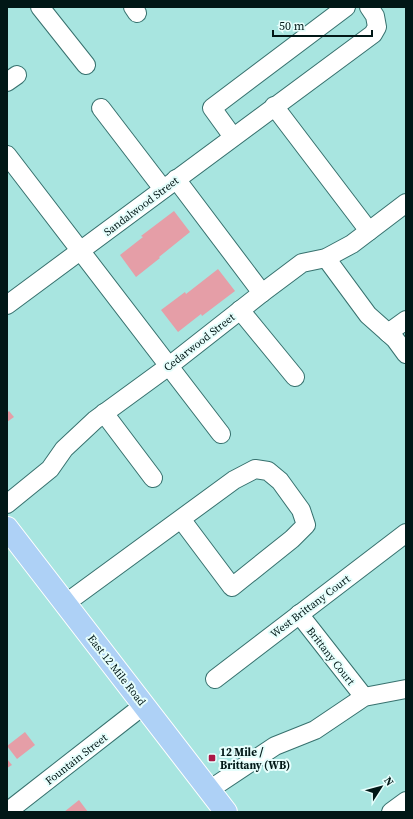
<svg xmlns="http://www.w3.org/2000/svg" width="413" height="819" viewBox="0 0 413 819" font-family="'Source Serif 4',serif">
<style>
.building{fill:#e59ea7}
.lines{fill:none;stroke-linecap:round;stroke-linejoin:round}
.minor-casing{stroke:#37716e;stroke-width:20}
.major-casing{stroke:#fff;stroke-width:24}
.minor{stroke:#fff;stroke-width:18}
.major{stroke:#aed1f6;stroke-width:22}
.poi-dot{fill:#ab1645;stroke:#e6fefc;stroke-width:1.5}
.labels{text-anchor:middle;stroke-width:4;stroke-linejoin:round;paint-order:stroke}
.street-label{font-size:11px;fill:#011716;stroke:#e6fefc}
.poi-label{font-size:11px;font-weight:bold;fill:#011716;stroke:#e6fefc;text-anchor:start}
</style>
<rect width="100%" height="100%" fill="#a8e5e0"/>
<g class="building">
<polygon points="174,211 190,232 159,257 160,258 136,277 120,255 143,237 141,236"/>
<polygon points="218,269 235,291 202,316 201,314 178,332 161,310 185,292 186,294"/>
<polygon points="9,411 14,417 7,422 7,413"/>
<polygon points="25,732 35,745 17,759 7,746"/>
<polygon points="7,759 12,765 7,768"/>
<polygon points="79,800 88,812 64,812"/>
</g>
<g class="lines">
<g class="minor-casing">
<g id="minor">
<polyline points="40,7 86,65"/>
<polyline points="133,7 137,13"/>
<polyline points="7,82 17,75"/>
<polyline points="274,106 369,231"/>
<polyline points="101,108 163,189"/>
<polyline points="233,137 212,108 346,7"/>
<polyline points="7,155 221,434"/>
<polyline points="176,179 262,293"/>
<polyline points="326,258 368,315 395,339 406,354"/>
<polyline points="7,305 373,34 377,27 375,16 369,7"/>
<polyline points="240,310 295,377"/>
<polyline points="388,333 406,320"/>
<polyline points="104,413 153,478"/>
<polyline points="7,504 50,469 64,449 95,420 169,366 262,293 302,263 326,258 352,244 406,203"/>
<polyline points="66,603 234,480 255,469 268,471 280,481 301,510 306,525 292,539 232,587 181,519"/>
<polyline points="299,614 364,697"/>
<polyline points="215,679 406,533"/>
<polyline points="209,790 275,746 315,730 364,697 406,689"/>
<polyline points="7,812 144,705"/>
<polyline points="391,812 406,801"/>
</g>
</g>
<g class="major-casing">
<polyline id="major" points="7,528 226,812"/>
</g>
<use href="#minor" class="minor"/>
<use href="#major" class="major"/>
</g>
<rect class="poi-dot" x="208" y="754" width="8" height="8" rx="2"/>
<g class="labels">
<g class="street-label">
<text transform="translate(141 206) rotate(-37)" y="4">Sandalwood Street</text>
<text transform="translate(199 342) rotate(-38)" y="4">Cedarwood Street</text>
<text transform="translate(310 606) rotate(-37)" y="4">West Brittany Court</text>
<text transform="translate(331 656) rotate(52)" y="4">Brittany Court</text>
<text transform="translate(117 670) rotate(52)" y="4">East 12 Mile Road</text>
<text transform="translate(76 759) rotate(-38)" y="4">Fountain Street</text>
</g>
<g class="poi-label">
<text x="220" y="756">12 Mile /<tspan x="220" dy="13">Brittany (WB)</tspan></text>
</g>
</g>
<rect width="413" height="819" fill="none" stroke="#011716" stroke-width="16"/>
<g transform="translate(381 787) rotate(54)" stroke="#e6fefc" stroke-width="3" paint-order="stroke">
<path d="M0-3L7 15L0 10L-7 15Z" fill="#011716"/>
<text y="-6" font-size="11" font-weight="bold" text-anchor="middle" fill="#011716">N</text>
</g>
<path d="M273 30v6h99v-6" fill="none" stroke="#011716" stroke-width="2"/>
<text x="279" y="30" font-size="12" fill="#011716" stroke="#e6fefc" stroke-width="3" paint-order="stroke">50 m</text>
</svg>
